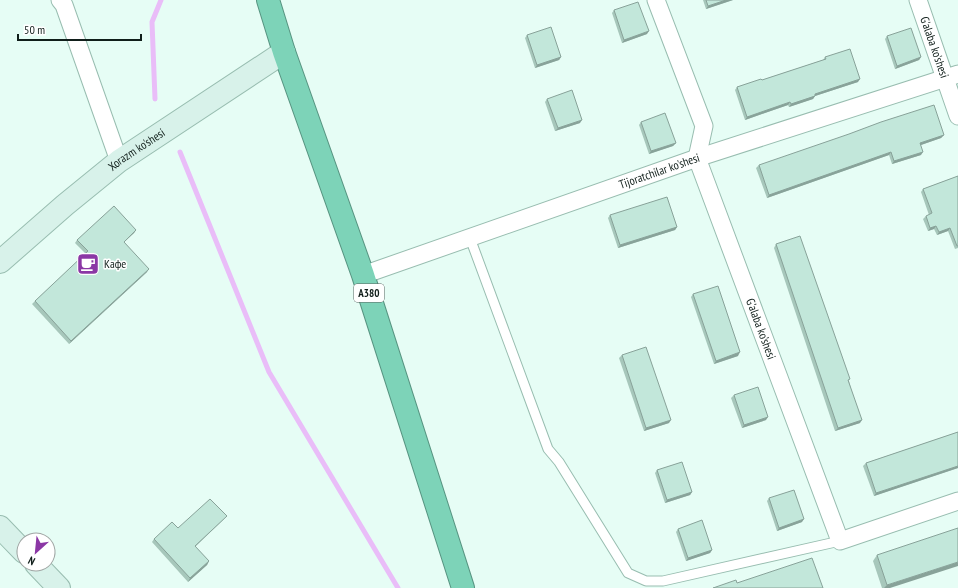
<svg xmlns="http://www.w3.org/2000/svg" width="958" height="588" viewBox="0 0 958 588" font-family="'PT Sans Narrow',sans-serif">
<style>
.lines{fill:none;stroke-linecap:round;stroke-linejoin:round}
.stream{stroke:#e9bdf8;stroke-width:5}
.lane-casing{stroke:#98bdb0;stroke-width:11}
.street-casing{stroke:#98bdb0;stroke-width:19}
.secondary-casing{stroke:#98bdb0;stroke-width:24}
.highway-casing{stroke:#579481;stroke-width:24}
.lane{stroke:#fff;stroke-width:9}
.street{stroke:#fff;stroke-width:17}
.secondary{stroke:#d8f2ea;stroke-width:22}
.highway{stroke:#7dd3b8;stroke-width:22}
.wall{fill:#a7c7bb}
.shaded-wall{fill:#88a299}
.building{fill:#c2e7da;stroke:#88a299}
.labels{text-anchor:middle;stroke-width:3;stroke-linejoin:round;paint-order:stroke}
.shield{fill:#fff;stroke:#58625f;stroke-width:1}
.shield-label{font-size:11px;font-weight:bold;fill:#101e1a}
.street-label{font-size:12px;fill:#101e1a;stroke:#fff}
.poi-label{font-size:12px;fill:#101e1a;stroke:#fff;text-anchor:start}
</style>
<rect width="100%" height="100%" fill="#e6fdf5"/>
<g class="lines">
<g class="stream">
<polyline points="155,99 152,22 161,0"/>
<polyline points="180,152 269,372 398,588"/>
</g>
<g class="lane-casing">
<polyline id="lane" points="470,238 548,449 559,462 628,573 646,581 663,581 840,541"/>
</g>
<g class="street-casing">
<g id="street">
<polyline points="60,0 64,5 119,161"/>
<path id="s1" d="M656,0L704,126L697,158L840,541L958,501"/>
<path id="s2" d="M918,0L958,116"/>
<path id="s3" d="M363,275L697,158L958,74"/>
</g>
</g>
<g class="secondary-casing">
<g id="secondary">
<path id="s4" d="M0,262L65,205L119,161L284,52"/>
<polyline points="0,527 24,552"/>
<polyline points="36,564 59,588"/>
</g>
</g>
<g class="highway-casing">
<polyline id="highway" points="268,0 284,52 363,275 463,588"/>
</g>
<use href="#lane" class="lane"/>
<use href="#street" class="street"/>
<use href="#secondary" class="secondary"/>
<use href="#highway" class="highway"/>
</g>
<g class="wall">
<polygon points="703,0 733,0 706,9"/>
<polygon points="614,10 647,34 622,43 612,13"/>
<polygon points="527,35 561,57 559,60 535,68 525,38"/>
<polygon points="887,36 921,57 919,60 895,69 885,39"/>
<polygon points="825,57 858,82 815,96 813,99 789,107 788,105 745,120 735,90 737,87 762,80 823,60"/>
<polygon points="547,99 580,123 555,131 545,102"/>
<polygon points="641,122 676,143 673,146 649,154 639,125"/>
<polygon points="944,135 941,138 921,145 921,155 892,164 889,155 767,198 756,168 759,165"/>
<polygon points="958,176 958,248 955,249 948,231 937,235 934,229 928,231 923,219 926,216 929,215 921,192 923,189"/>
<polygon points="610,215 677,227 675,230 618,248 608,218"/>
<polygon points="136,230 134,233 124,242 147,272 69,344 32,304 35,301 86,254 75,243 77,240"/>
<polygon points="776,244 849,381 860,423 835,431 774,248"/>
<polygon points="693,294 738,356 714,364 691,297"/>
<polygon points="622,355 669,423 644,431 619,358"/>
<polygon points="734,395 766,420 742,428 731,398"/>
<polygon points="958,432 958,468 874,496 863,466 866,463"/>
<polygon points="657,470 692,492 690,495 665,503 655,473"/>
<polygon points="769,498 802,522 777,531 767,501"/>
<polygon points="224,519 195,547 209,561 207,565 188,582 152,542 154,539 178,528"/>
<polygon points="678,529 712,550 710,553 686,561 676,532"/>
<polygon points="877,555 890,588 882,588 873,561"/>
</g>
<g class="shaded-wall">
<polygon points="726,0 733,0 706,9 708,6"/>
<polygon points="649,31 647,34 622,43 624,40"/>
<polygon points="561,57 559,60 535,68 537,65"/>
<polygon points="921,57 919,60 895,69 897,66"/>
<polygon points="860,79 858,82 815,96 813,99 789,107 791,104 815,94"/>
<polygon points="790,102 788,105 745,120 747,117"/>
<polygon points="582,120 580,123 555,131 558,128"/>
<polygon points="944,135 941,138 918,146 920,143"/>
<polygon points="676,143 673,146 649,154 651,151"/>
<polygon points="891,152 889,155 767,198 769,195"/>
<polygon points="923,152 921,155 892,164 894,161"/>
<polygon points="936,226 934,229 928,231 930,228"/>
<polygon points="677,227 675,230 618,248 620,245"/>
<polygon points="950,228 948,231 937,235 939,232"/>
<polygon points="136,230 134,233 121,245"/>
<polygon points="149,269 147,272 69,344 71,341"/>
<polygon points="740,352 738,356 714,364 716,361"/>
<polygon points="768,417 766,420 742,428 744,425"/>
<polygon points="671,420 669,423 644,431 646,428"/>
<polygon points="862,420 860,423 835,431 838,428"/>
<polygon points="958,466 958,468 874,496 876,493"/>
<polygon points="692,492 690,495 665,503 667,500"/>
<polygon points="804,519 802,522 777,531 779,528"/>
<polygon points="712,550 710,553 686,561 688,558"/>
<polygon points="209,561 207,565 188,582 190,578"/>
<polygon points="958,562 958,566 890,588 884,588 887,585"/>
</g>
<g class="building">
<polygon points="706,0 726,0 708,6"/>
<polygon points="638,2 649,31 624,40 614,10"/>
<polygon points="551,27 561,57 537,65 527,35"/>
<polygon points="911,28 921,57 897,66 887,36"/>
<polygon points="850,49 860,79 815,94 815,96 791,104 790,102 747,117 737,87 761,79 762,80 826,59 825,57"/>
<polygon points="572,90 582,120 558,128 547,99"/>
<polygon points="934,105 944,135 920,143 923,152 894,161 891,152 769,195 759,165 849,134 881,122"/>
<polygon points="665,113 676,143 651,151 641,122"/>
<polygon points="958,176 958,246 957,246 950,228 939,232 936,226 930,228 926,216 932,213 923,189"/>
<polygon points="667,197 677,227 620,245 610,215"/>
<polygon points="114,206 136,230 124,242 149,269 71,341 35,301 88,251 77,240"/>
<polygon points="800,236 850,379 848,380 862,420 838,428 776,244"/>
<polygon points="718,286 740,352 716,361 693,294"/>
<polygon points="646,347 671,420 646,428 622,355"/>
<polygon points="758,387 768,417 744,425 734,395"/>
<polygon points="958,432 958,466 876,493 866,463"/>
<polygon points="682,462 692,492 667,500 657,470"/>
<polygon points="794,490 804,519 779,528 769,498"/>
<polygon points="210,499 227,516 195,546 209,561 190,578 154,539 172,522 178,528"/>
<polygon points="702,520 712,550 688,558 678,529"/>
<polygon points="958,528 958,562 887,585 877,555"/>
<polygon points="812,558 823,588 713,588 736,580 737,583"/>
</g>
<defs>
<g id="cafe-square" transform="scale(1.15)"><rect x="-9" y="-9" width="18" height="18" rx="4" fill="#8b37a5" stroke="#fff"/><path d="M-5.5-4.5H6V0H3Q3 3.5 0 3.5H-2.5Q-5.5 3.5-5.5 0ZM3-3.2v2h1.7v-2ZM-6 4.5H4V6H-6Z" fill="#fff"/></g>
</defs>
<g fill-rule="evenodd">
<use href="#cafe-square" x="88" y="264"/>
</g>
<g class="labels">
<rect class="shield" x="354" y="284" width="30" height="18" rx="3"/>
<g class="shield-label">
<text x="369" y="297">A380</text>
</g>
<g class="street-label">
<text dy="4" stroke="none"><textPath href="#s2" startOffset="50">G'alaba ko'shesi</textPath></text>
<text dy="4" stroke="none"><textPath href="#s4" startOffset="177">Xorazm ko'shesi</textPath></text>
<text dy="4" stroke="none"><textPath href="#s3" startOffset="314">Tijoratchilar ko'shesi</textPath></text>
<text dy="4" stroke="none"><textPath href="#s1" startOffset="350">G'alaba ko'shesi</textPath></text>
</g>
<g class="poi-label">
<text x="104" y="268">Кафе</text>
</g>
</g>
<g transform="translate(36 552) rotate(207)"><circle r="19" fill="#ffffff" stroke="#9fa5a3"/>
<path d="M0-3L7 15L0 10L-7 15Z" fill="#8b37a5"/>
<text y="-6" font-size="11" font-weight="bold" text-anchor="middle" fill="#101e1a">N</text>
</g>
<path d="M18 34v6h123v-6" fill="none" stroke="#101e1a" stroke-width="2"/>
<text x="24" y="34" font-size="12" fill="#101e1a" stroke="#ffffff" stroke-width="3" paint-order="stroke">50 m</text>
</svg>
